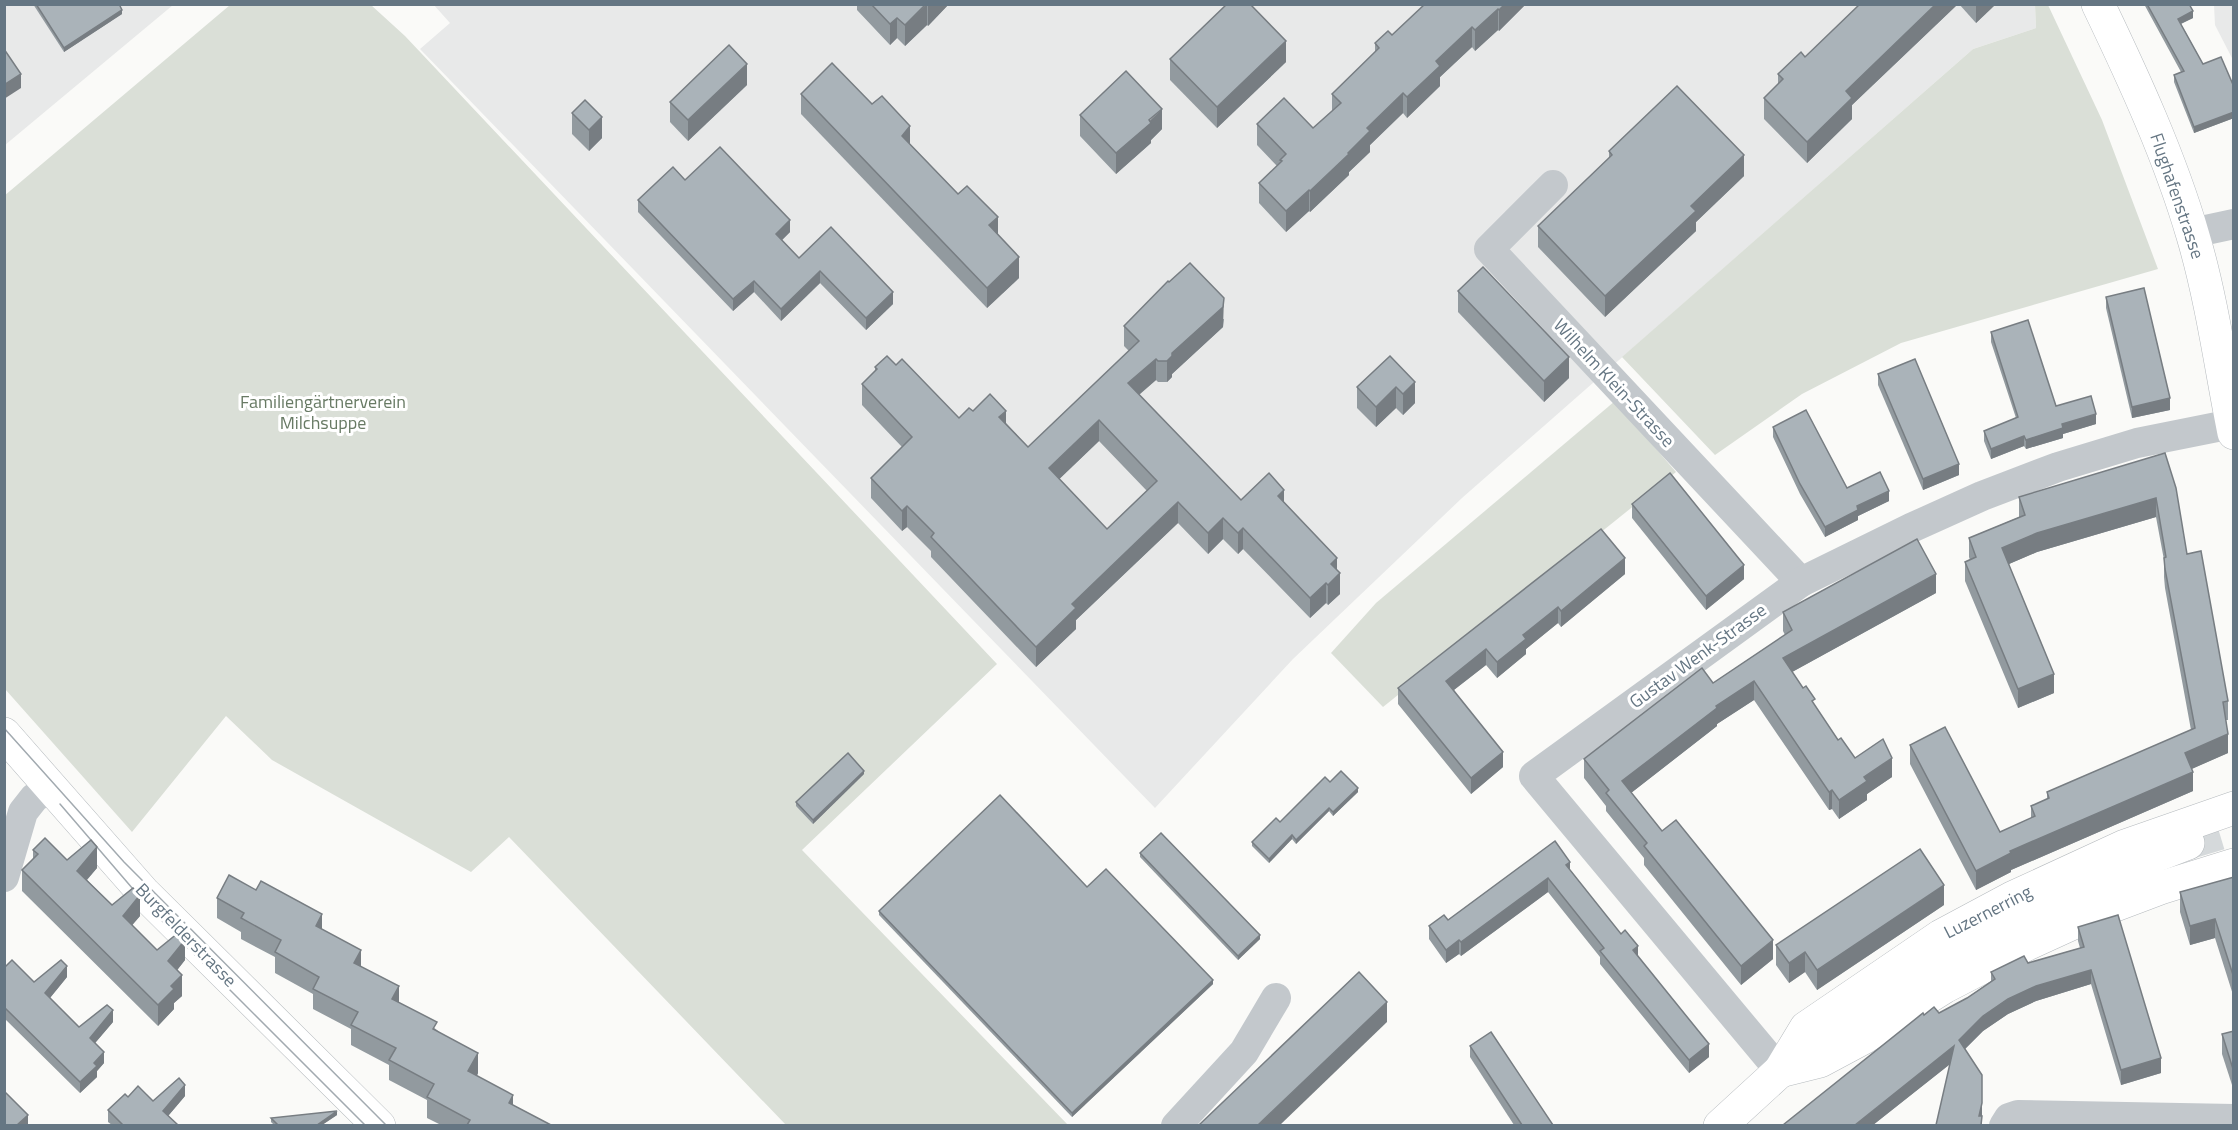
<svg xmlns="http://www.w3.org/2000/svg" width="2238" height="1130" viewBox="0 0 2238 1130" font-family="'Titillium Web',sans-serif">
<style>
.built{fill:#e8e9e9}
.green{fill:#dadfd7}
.lines{fill:none;stroke-linecap:round;stroke-linejoin:round}
.highway-tunnel{stroke:#d5d9db;stroke-width:33;stroke-dasharray:33 16;stroke-linecap:butt}
.major-casing{stroke:#b5babe;stroke-width:34}
.highway-casing{stroke:#b4b9bd;stroke-width:34}
.minor{stroke:#c3c8cc;stroke-width:30}
.major{stroke:#fff;stroke-width:33}
.highway{stroke:#fff;stroke-width:33}
.tram{stroke:#a2aab0;stroke-width:1.5}
.wall{fill:#929a9f;fill-rule:evenodd}
.shaded-wall{fill:#777d82}
.building{fill:#aab3b9;stroke:#777d82;stroke-width:1.5;fill-rule:evenodd}
.labels{text-anchor:middle;stroke-width:6;stroke-linejoin:round;paint-order:stroke}
.street-label{font-size:18px;fill:#657683;stroke:#fff}
.park-label{font-size:18px;fill:#687a64;stroke:#fff}
</style>
<rect width="100%" height="100%" fill="#fafaf8"/>
<g class="built">
<polygon points="433,4 2035,4 2036,28 1973,49 1462,498 1293,659 1155,808 420,49 450,23"/>
<polygon points="5,5 173,5 5,145"/>
<polygon points="2214,5 2233,5 2233,60 2215,25"/>
</g>
<g class="green">
<polygon points="230,5 371,5 405,36 997,664 802,850 1068,1125 786,1125 509,837 471,872 272,760 226,716 132,832 5,689 4,196"/>
<polygon points="2035,5 2048,5 2102,120 2158,269 1901,343 1802,394 1715,455 1622,357 1973,49 2036,28"/>
<polygon points="1615,401 1676,472 1383,707 1331,653 1376,603"/>
</g>
<g class="lines">
<polyline class="highway-tunnel" points="2188,843 2234,829"/>
<g class="major-casing">
<g id="major">
<path d="M2098,4C2134,79 2170,157 2193,236C2212,300 2221,368 2234,433"/>
<polyline points="4,734 143,892 379,1126"/>
<polyline points="1780,1071 1820,1061 1863,1038 1944,987 2027,944 2099,911 2160,888 2234,865"/>
<polyline points="1720,1126 1780,1071 1806,1028 1941,936 2012,898 2125,846 2234,808"/>
</g>
</g>
<g class="highway-casing">
<path id="highway" d="M1780,1071C1901,971 2041,898 2188,843"/>
</g>
<g class="minor">
<polyline points="1553,185 1489,249 1801,582"/>
<polyline points="2192,233 2234,224"/>
<polyline points="4,877 23,812 34,798 50,786"/>
<polyline points="1780,1071 1534,776 1801,582 1911,528 1982,496 2058,467 2137,443 2232,424"/>
<polyline points="1176,1126 1244,1052 1276,998"/>
<polyline points="2004,1126 2009,1118 2018,1115 2234,1119"/>
</g>
<use href="#major" class="major"/>
<use href="#highway" class="highway"/>
<g class="tram">
<polyline points="4,728 124,862 387,1126"/>
<polyline points="60,804 145,903 185,945 366,1126"/>
</g>
</g>
<g class="wall">
<polygon points="33,4 119,4 122,14 64,52"/>
<polygon points="857,4 949,4 928,26 927,25 905,46 897,38 890,45 857,10"/>
<polygon points="1425,4 1526,4 1499,31 1498,30 1475,51 1472,47 1440,77 1440,86 1407,118 1403,113 1370,145 1370,152 1349,172 1349,175 1310,212 1309,211 1286,232 1259,203 1259,183 1277,166 1257,145 1257,124 1313,128 1332,111 1332,94 1375,52 1375,43 1392,35"/>
<polygon points="1860,4 1958,4 1852,105 1852,119 1807,163 1764,119 1764,98 1778,84 1778,74 1805,57"/>
<polygon points="1959,4 1996,4 1976,23"/>
<polygon points="2144,4 2189,4 2193,18 2181,24 2203,64 2234,87 2234,118 2194,133 2174,82 2174,75 2181,72"/>
<polygon points="1170,59 1286,62 1217,128 1170,80"/>
<polygon points="747,85 688,141 670,122 670,102"/>
<polygon points="801,94 910,144 998,235 1019,278 987,308 801,114"/>
<polygon points="572,113 602,138 589,151 572,134"/>
<polygon points="1080,115 1162,129 1151,140 1151,143 1116,174 1080,136"/>
<polygon points="1609,151 1744,176 1696,222 1696,231 1605,317 1538,247 1538,226 1609,158"/>
<polygon points="685,180 790,232 782,240 799,258 893,304 866,330 820,283 781,321 754,292 733,311 638,212 638,200"/>
<polygon points="1458,291 1569,378 1544,402 1458,312"/>
<polygon points="2106,297 2170,410 2132,418 2106,308"/>
<path d="M1224,319L1223,327L1172,374V377L1167,382H1158L1156,380L1139,395L1241,500L1284,502L1337,571L1340,594L1328,605L1326,603L1310,618L1243,549L1238,554L1223,539L1208,554L1178,523L1076,620V629L1036,667L931,557V551L907,527L902,531L871,498V478L902,447L862,405V384L875,371V367L896,365L959,418L973,411L1006,423L1028,447L1129,351L1124,346V326ZM1099,441L1147,491L1107,529L1059,479Z"/>
<polygon points="1991,332 2056,406 2096,424 2063,434 2063,438 2026,449 2024,446 1991,459 1984,441 1984,431 2016,418 1991,342"/>
<polygon points="1390,356 1415,403 1403,415 1396,408 1376,427 1357,408 1357,387"/>
<polygon points="1878,374 1959,475 1923,490 1878,385"/>
<polygon points="1773,427 1847,488 1889,501 1858,516 1858,520 1825,537 1800,494 1773,437"/>
<polygon points="2165,453 2187,554 2228,701 2228,720 2226,720 2228,753 2191,769 2193,791 2011,870 2011,872 1976,890 1910,764 1910,745 2000,832 2031,818 2031,806 2047,799 2047,792 2191,730 2165,588 2164,577 2164,560 2156,517 2037,552 2009,564 2054,693 2018,708 1965,581 1965,562 1970,560 1969,557 1969,538 2019,517 2019,497"/>
<polygon points="1632,504 1744,579 1706,610 1632,518"/>
<polygon points="1601,529 1625,574 1561,627 1558,623 1526,649 1526,654 1497,678 1486,665 1454,690 1503,767 1471,794 1398,704 1398,688"/>
<polygon points="1936,593 1792,672 1838,740 1855,758 1892,777 1867,794 1867,800 1839,819 1832,809 1829,810 1754,700 1717,724 1717,726 1631,793 1662,831 1773,959 1741,985 1644,865 1644,858 1606,811 1606,806 1584,778 1584,759 1713,683 1785,635 1783,631 1783,612"/>
<polygon points="864,774 813,824 796,806 796,802"/>
<polygon points="1330,782 1358,792 1333,816 1329,811 1296,844 1292,839 1269,863 1252,846 1252,842 1280,822"/>
<polygon points="1555,841 1570,870 1638,956 1709,1057 1689,1073 1600,964 1600,957 1548,892 1461,956 1459,954 1446,963 1429,939 1429,926 1448,920"/>
<polygon points="33,850 97,868 87,880 112,905 140,916 132,925 157,950 185,960 177,970 182,996 174,1003 174,1009 158,1026 22,891 22,870 33,859"/>
<polygon points="1140,853 1260,939 1238,960 1140,857"/>
<polygon points="2234,877 2234,998 2215,938 2190,945 2180,912 2180,892"/>
<polygon points="1087,887 1213,984 1072,1117 879,915 879,911"/>
<polygon points="217,898 322,929 399,1002 437,1030 478,1073 477,1076 513,1105 551,1125 441,1125 427,1118 427,1100 389,1080 389,1065 351,1045 351,1029 313,1009 313,994 275,973 275,957 241,939 241,932 217,918"/>
<polygon points="1944,905 1817,990 1805,972 1789,983 1776,965 1776,945"/>
<polygon points="2078,927 2161,1073 2121,1085 2091,984 2036,1001 2008,1014 1983,1031 1965,1049 1982,1116 1982,1125 1950,1064 1873,1125 1924,1015 1939,1013 1967,998 1991,981 1991,972 2028,963 2080,948 2078,941"/>
<polygon points="4,968 34,982 67,977 50,998 79,1027 113,1022 95,1043 104,1063 97,1071 97,1077 80,1093 4,1018"/>
<polygon points="2234,1031 2233,1088 2222,1054 2222,1034"/>
<polygon points="1470,1046 1553,1125 1514,1125 1470,1057"/>
<polygon points="185,1096 168,1116 178,1125 112,1125 108,1122 108,1110 128,1097 153,1101"/>
<polygon points="337,1115 322,1125 274,1125 271,1122 271,1118"/>
</g>
<g class="shaded-wall">
<polygon points="927,4 927,25 905,46 905,25"/>
<polygon points="929,4 949,4 928,26 928,5"/>
<polygon points="1505,4 1526,4 1499,31 1499,10"/>
<polygon points="1936,4 1958,4 1852,105 1852,119 1807,163 1807,142 1846,91"/>
<polygon points="1976,4 1996,4 1976,23"/>
<polygon points="1498,9 1498,30 1475,51 1475,30"/>
<polygon points="122,10 122,14 64,52 64,48"/>
<polygon points="2193,11 2193,18 2178,25 2178,19"/>
<polygon points="897,18 897,38 890,45 890,24"/>
<polygon points="1472,27 1472,47 1440,77 1440,86 1407,118 1407,97 1436,61"/>
<polygon points="1286,41 1286,62 1217,128 1217,107"/>
<polygon points="747,64 747,85 688,141 688,120"/>
<polygon points="21,74 21,88 4,99 4,85"/>
<polygon points="1403,93 1403,113 1370,145 1370,152 1349,172 1349,175 1310,212 1310,191 1348,153 1367,128"/>
<polygon points="1162,109 1162,129 1151,140 1151,143 1116,174 1116,153"/>
<polygon points="2234,112 2234,118 2194,133 2194,127"/>
<polygon points="602,117 602,138 589,151 589,130"/>
<polygon points="910,126 910,146 902,136"/>
<polygon points="1744,155 1744,176 1696,222 1696,231 1605,317 1605,296 1691,206"/>
<polygon points="1309,190 1309,211 1286,232 1286,211"/>
<polygon points="998,217 998,238 989,225"/>
<polygon points="790,220 790,232 776,246 776,234"/>
<polygon points="1019,257 1019,278 987,308 987,288"/>
<polygon points="820,271 820,283 781,321 781,309"/>
<polygon points="754,281 754,292 733,311 733,299"/>
<polygon points="893,292 893,304 866,330 866,318"/>
<polygon points="1224,298 1223,327 1172,374 1172,377 1167,382 1167,361 1172,353"/>
<polygon points="1569,357 1569,378 1544,402 1544,381"/>
<polygon points="1156,359 1156,380 1128,404 1128,383"/>
<polygon points="1415,382 1415,403 1403,415 1403,394"/>
<polygon points="1396,387 1396,408 1376,427 1376,407"/>
<polygon points="2170,398 2170,410 2132,418 2132,407"/>
<polygon points="1006,411 1006,431 999,417"/>
<polygon points="2096,414 2096,424 2063,434 2063,438 2026,449 2026,440 2062,424"/>
<polygon points="1099,420 1099,441 1049,489 1049,468"/>
<polygon points="2024,436 2024,446 1991,459 1991,449"/>
<polygon points="1959,464 1959,475 1923,490 1923,479"/>
<polygon points="1284,490 1284,510 1278,496"/>
<polygon points="1889,491 1889,501 1858,516 1858,520 1825,537 1825,527 1857,506"/>
<polygon points="2156,498 2156,517 2037,552 2002,567 2002,548 2037,533"/>
<polygon points="1178,502 1178,523 1076,620 1076,629 1036,667 1036,647 1072,604"/>
<polygon points="907,506 907,527 902,531 902,511"/>
<polygon points="1223,518 1223,539 1208,554 1208,533"/>
<polygon points="1243,528 1243,549 1238,554 1238,533"/>
<polygon points="1337,558 1337,576 1340,573 1340,594 1328,605 1328,585 1331,564"/>
<polygon points="1625,558 1625,574 1561,627 1561,611"/>
<polygon points="1744,565 1744,579 1706,610 1706,596"/>
<polygon points="1936,574 1936,593 1783,677 1783,658"/>
<polygon points="1326,583 1326,603 1310,618 1310,598"/>
<polygon points="1558,607 1558,623 1526,649 1526,654 1497,678 1497,662 1523,635"/>
<polygon points="1486,649 1486,665 1446,696 1446,681"/>
<polygon points="2054,674 2054,693 2018,708 2018,689"/>
<polygon points="1754,681 1754,700 1717,724 1717,726 1622,800 1622,781 1716,706"/>
<polygon points="2228,734 2228,753 2185,772 2185,753"/>
<polygon points="1503,752 1503,767 1471,794 1471,778"/>
<polygon points="1892,758 1892,777 1867,794 1867,800 1839,819 1839,800 1864,777"/>
<polygon points="864,771 864,774 813,824 813,820"/>
<polygon points="2193,772 2193,791 2011,870 2011,872 1976,890 1976,871 2010,851"/>
<polygon points="1358,788 1358,792 1333,816 1333,812"/>
<polygon points="1832,790 1832,809 1829,810 1829,792"/>
<polygon points="1329,808 1329,811 1296,844 1296,840"/>
<polygon points="1292,835 1292,839 1269,863 1269,859"/>
<polygon points="97,847 97,868 77,891 77,871"/>
<polygon points="1570,862 1570,875 1566,865"/>
<polygon points="1548,878 1548,892 1461,956 1461,942"/>
<polygon points="1944,885 1944,905 1817,990 1817,970"/>
<polygon points="140,895 140,916 123,936 123,916"/>
<polygon points="322,914 322,935 316,926"/>
<polygon points="2215,919 2215,938 2190,945 2190,926"/>
<polygon points="1260,935 1260,939 1238,960 1238,956"/>
<polygon points="185,940 185,960 168,982 168,961"/>
<polygon points="1459,940 1459,954 1446,963 1446,950"/>
<polygon points="1773,940 1773,959 1741,985 1741,966"/>
<polygon points="1638,946 1638,959 1633,950"/>
<polygon points="361,950 361,971 354,963"/>
<polygon points="1805,952 1805,972 1789,983 1789,963"/>
<polygon points="67,966 67,977 45,1004 45,993"/>
<polygon points="2091,970 2091,984 2036,1001 2008,1014 1983,1031 1959,1055 1959,1040 1983,1016 2008,999 2036,986"/>
<polygon points="182,975 182,996 174,1003 174,1009 158,1026 158,1005 171,986"/>
<polygon points="1213,980 1213,984 1072,1117 1072,1113"/>
<polygon points="399,986 399,1007 392,999"/>
<polygon points="1387,1002 1387,1022 1280,1125 1258,1125"/>
<polygon points="113,1010 113,1022 90,1049 90,1038"/>
<polygon points="1709,1044 1709,1057 1689,1073 1689,1060"/>
<polygon points="1954,1046 1954,1061 1873,1125 1855,1125"/>
<polygon points="104,1052 104,1063 97,1071 97,1077 80,1093 80,1082 94,1063"/>
<polygon points="478,1053 478,1073 468,1092 468,1071"/>
<polygon points="2161,1058 2161,1073 2121,1085 2121,1070"/>
<polygon points="2233,1069 2234,1069 2233,1088"/>
<polygon points="185,1085 185,1096 163,1122 163,1111"/>
<polygon points="513,1095 513,1116 509,1103"/>
<polygon points="1982,1103 1982,1117 1979,1116"/>
<polygon points="337,1111 337,1115 322,1125 317,1125"/>
<polygon points="28,1115 28,1125 17,1125"/>
</g>
<g class="building">
<polygon points="36,4 119,4 122,10 64,48"/>
<polygon points="871,4 926,4 905,25 897,18 890,24"/>
<polygon points="1227,4 1250,4 1286,41 1217,107 1170,59"/>
<polygon points="1425,4 1505,4 1499,10 1498,9 1475,30 1472,27 1436,61 1440,66 1407,97 1403,93 1367,128 1370,131 1348,153 1349,154 1310,191 1309,190 1286,211 1259,183 1282,161 1280,160 1286,154 1257,124 1284,98 1313,128 1341,103 1332,94 1379,48 1375,43 1388,31 1392,35"/>
<polygon points="1860,4 1936,4 1846,91 1852,98 1807,142 1764,98 1783,79 1778,74 1801,52 1805,57"/>
<polygon points="2147,4 2189,4 2193,11 2178,19 2203,64 2221,57 2234,87 2234,112 2194,127 2174,75 2184,71"/>
<polygon points="729,45 747,64 688,120 670,102"/>
<polygon points="4,49 21,74 4,85"/>
<polygon points="832,63 872,104 882,96 910,126 902,136 958,194 967,186 998,217 989,225 1019,257 987,288 801,94"/>
<polygon points="1126,71 1162,109 1149,120 1151,123 1116,153 1080,115"/>
<polygon points="1677,86 1744,155 1691,206 1696,211 1605,296 1538,226 1612,155 1609,151"/>
<polygon points="585,100 602,117 589,130 572,113"/>
<polygon points="720,147 790,220 776,234 799,258 831,227 893,292 866,318 820,271 781,309 754,281 733,299 638,200 673,167 685,180"/>
<path d="M1190,263L1224,298L1223,307L1172,353V356L1167,361H1158L1156,359L1128,383L1241,500L1269,473L1284,490L1278,496L1337,558L1331,564L1340,573L1328,585L1326,583L1310,598L1243,528L1238,533L1223,518L1208,533L1178,502L1072,604L1076,608L1036,647L931,537L934,533L907,506L902,511L871,478L912,437L862,384L877,369L875,367L887,356L896,365L902,359L959,418L969,408L973,411L990,394L1006,411L999,417L1028,447L1139,341L1124,326L1168,281L1169,282ZM1099,420L1157,481L1107,529L1049,468Z"/>
<polygon points="1483,267 1569,357 1544,381 1458,291"/>
<polygon points="2144,288 2170,398 2132,407 2106,297"/>
<polygon points="2028,320 2056,406 2091,396 2096,414 2062,424 2063,428 2026,440 2024,436 1991,449 1984,431 2018,417 1991,332"/>
<polygon points="1390,356 1415,382 1403,394 1396,387 1376,407 1357,387"/>
<polygon points="1915,359 1959,464 1923,479 1878,374"/>
<polygon points="1806,410 1847,488 1880,472 1889,491 1857,506 1858,510 1825,527 1800,484 1773,427"/>
<polygon points="2165,453 2176,488 2187,554 2201,551 2228,701 2223,702 2228,734 2185,753 2193,772 2010,851 2011,853 1976,871 1910,745 1945,727 2000,832 2035,816 2031,806 2049,798 2047,792 2195,728 2165,569 2164,558 2166,557 2156,498 2037,533 2002,548 2054,674 2018,689 1965,562 1976,557 1969,538 2025,515 2019,497"/>
<polygon points="1670,473 1744,565 1706,596 1632,504"/>
<polygon points="1601,529 1625,558 1561,611 1558,607 1523,635 1526,639 1497,662 1486,649 1446,681 1503,752 1471,778 1398,688"/>
<polygon points="1917,539 1936,574 1783,658 1803,688 1806,686 1815,699 1812,701 1838,740 1841,738 1855,758 1883,739 1892,758 1864,777 1867,781 1839,800 1832,790 1829,792 1754,681 1716,706 1717,708 1622,781 1662,831 1676,820 1773,940 1741,966 1644,846 1647,843 1606,793 1609,790 1584,759 1702,668 1713,683 1792,630 1783,612"/>
<polygon points="848,753 864,771 813,820 796,802"/>
<polygon points="1341,771 1358,788 1333,812 1329,808 1296,840 1292,835 1269,859 1252,842 1276,818 1280,822 1325,777 1330,782"/>
<polygon points="1000,795 1087,887 1106,869 1213,980 1072,1113 879,911"/>
<polygon points="1161,833 1260,935 1238,956 1140,853"/>
<polygon points="45,838 67,860 91,840 97,847 77,871 112,905 133,888 140,895 123,916 157,950 178,933 185,940 168,961 182,975 171,986 174,989 158,1005 22,870 38,854 33,850"/>
<polygon points="1555,841 1570,862 1566,865 1621,934 1625,930 1638,946 1633,950 1709,1044 1689,1060 1600,951 1604,948 1548,878 1461,942 1459,940 1446,950 1429,926 1444,915 1448,920"/>
<polygon points="1920,849 1944,885 1817,970 1805,952 1789,963 1776,945"/>
<polygon points="229,875 256,890 261,881 322,914 316,926 361,950 354,963 399,986 392,999 437,1022 433,1029 478,1053 468,1071 513,1095 509,1103 551,1125 467,1125 470,1120 427,1097 434,1084 389,1060 396,1048 351,1025 358,1012 313,989 319,977 275,952 281,940 241,918 244,913 217,898"/>
<polygon points="2234,877 2234,978 2215,919 2190,926 2180,892"/>
<polygon points="2118,915 2161,1058 2121,1070 2091,970 2036,986 2008,999 1983,1016 1959,1040 1982,1075 1982,1103 1979,1116 1982,1116 1981,1125 1936,1125 1954,1046 1855,1125 1783,1125 1923,1013 1924,1015 1934,1007 1939,1013 1967,998 1995,979 1991,972 2024,956 2028,963 2084,947 2078,927"/>
<polygon points="12,960 34,982 61,960 67,966 45,993 79,1027 107,1005 113,1010 90,1038 104,1052 94,1063 97,1066 80,1082 4,1007 5,976 4,968"/>
<polygon points="1359,972 1387,1002 1258,1125 1199,1125"/>
<polygon points="2234,1031 2234,1069 2233,1069 2222,1034"/>
<polygon points="1491,1032 1553,1125 1522,1125 1470,1046"/>
<polygon points="179,1078 185,1085 163,1111 178,1125 123,1125 108,1110 125,1094 128,1097 138,1086 153,1101"/>
<polygon points="4,1091 28,1115 17,1125 4,1125"/>
<polygon points="337,1111 317,1125 278,1125 271,1118"/>
</g>
<g class="labels">
<g class="street-label">
<text transform="translate(2177 196) rotate(71)" y="6">Flughafenstrasse</text>
<text transform="translate(1614 383) rotate(47)" y="6">Wilhelm Klein-Strasse</text>
<text transform="translate(1698 656) rotate(-36)" y="6">Gustav Wenk-Strasse</text>
<text transform="translate(1988 912) rotate(-27)" y="6">Luzernerring</text>
<text transform="translate(186 935) rotate(46)" y="6">Burgfelderstrasse</text>
</g>
<g class="park-label">
<text x="323" y="408">Familiengärtnerverein<tspan x="323" dy="21">Milchsuppe</tspan></text>
</g>
</g>
<rect width="2238" height="1130" fill="none" stroke="#657683" stroke-width="12"/>
</svg>
